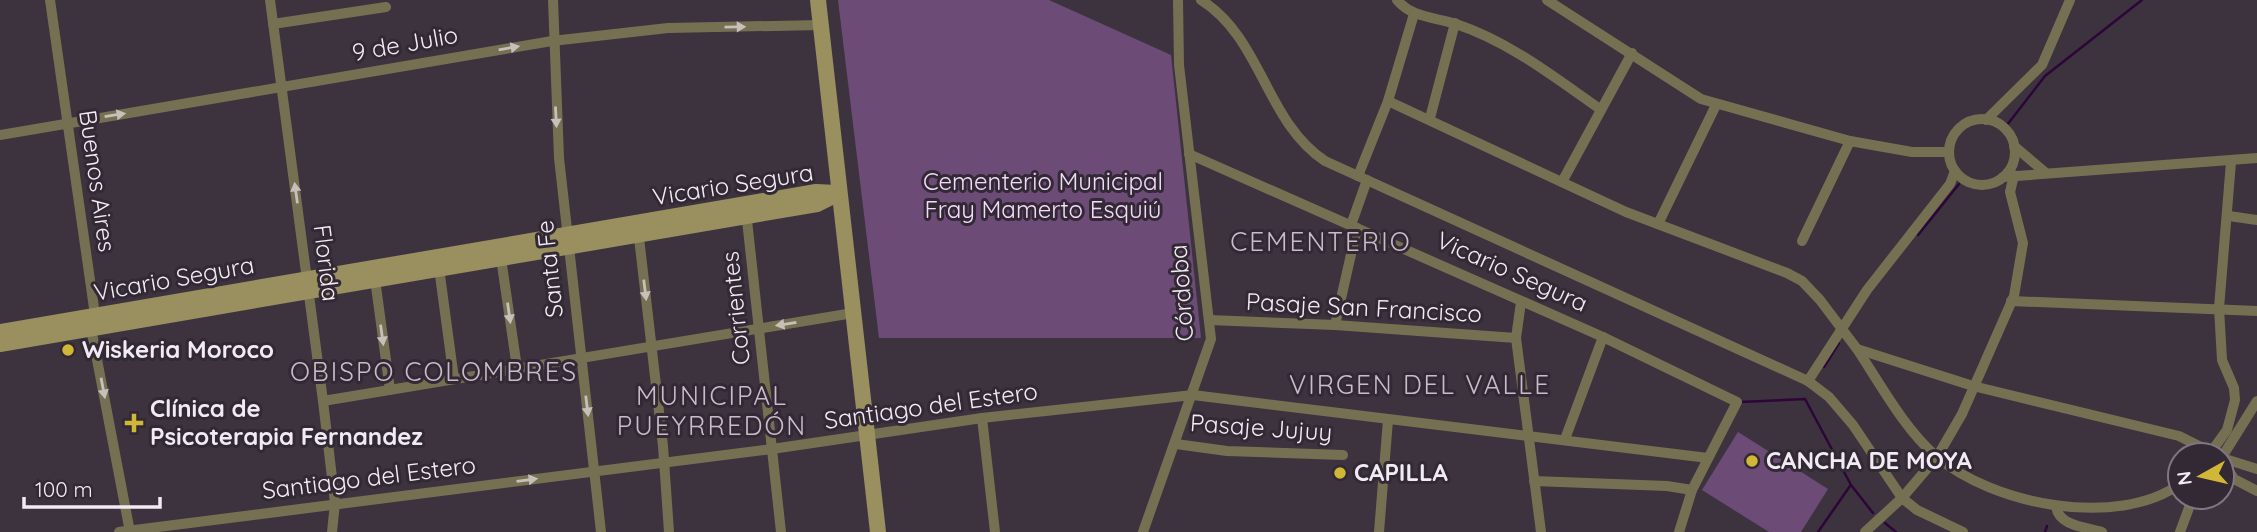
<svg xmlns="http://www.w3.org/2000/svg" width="2257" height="532" viewBox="0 0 2257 532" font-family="Quicksand,sans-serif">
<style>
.green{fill:#6c4c77}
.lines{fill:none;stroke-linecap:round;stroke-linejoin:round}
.stream{stroke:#2e0539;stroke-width:2.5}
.street{stroke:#767052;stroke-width:10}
.secondary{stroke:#998f5f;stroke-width:16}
.oneway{fill:#c6c0bb}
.poi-dot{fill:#d0b736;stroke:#322935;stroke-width:2.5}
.labels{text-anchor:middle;stroke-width:6;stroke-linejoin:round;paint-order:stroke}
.street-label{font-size:24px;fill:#f1ebf3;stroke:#322935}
.park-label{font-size:24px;fill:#f3dafb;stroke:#322935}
.poi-label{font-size:24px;font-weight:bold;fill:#f1ebf3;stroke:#322935;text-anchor:start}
.neighbourhood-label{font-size:26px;letter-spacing:2px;fill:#c8bccb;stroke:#322935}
</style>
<rect width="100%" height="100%" fill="#3c333f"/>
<g class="green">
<polygon points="838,0 1049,0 1171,55 1201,338 879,338"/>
<polygon points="1738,432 1828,489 1801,532 1769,532 1702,490"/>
</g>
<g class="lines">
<g class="stream">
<polyline points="2007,125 2045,76 2142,0"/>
<polyline points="1918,235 1959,184"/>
<polyline points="1824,367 1839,343"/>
<polyline points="1740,402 1805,399 1851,485 1873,513"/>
<polyline points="1885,523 1896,532"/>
<polyline points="1818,532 1850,486"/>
<polyline points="2045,532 2047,526"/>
</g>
<g class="street">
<polyline points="50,0 95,315 91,328 130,532"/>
<polyline points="270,0 323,401 335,503 332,532"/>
<polyline points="553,0 559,158 601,532"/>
<path d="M1201,0C1262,38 1265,121 1325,161L1808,381L1829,397L1853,425L1902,498L1917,510L1963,532"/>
<path d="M1397,0C1412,18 1435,17 1456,24C1510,42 1554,77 1600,109"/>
<polyline points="1547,0 1701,99 1850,141 1912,152 1949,152"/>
<polyline points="273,24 386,7"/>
<polyline points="1388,101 1626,212 1787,273 1802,281 1820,300 1857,349 1973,386 2179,436 2217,455"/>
<polyline points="1430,118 1455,23"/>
<circle cx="1982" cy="152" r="33"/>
<polyline points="1986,120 2042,65 2070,0"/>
<polyline points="0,135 552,41 668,28 820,25"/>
<polyline points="2014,146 2046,173"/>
<polyline points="1189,154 1603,337 1737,402 1692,490 1679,532"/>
<polyline points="1358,176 1388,101 1414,14"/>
<polyline points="2003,177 2257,158"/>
<polyline points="1562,182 1632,53"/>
<polyline points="746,211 781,532"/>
<polyline points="2229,216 2257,220"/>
<polyline points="1658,224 1716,105"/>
<polyline points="1351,225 1367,180"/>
<polyline points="638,229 663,446 669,532"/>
<polyline points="1802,241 1850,141"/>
<polyline points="501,258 517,368"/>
<polyline points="439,268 454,379"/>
<polyline points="375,279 390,390"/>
<polyline points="2011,301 2257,311"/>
<polyline points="1521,302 1516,338 1541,532"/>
<polyline points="1209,320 1335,325 1516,338"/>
<polyline points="1335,325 1357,228"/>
<path d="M1857,349C1879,382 1905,430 1936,456C1993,505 2117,529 2180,484"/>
<polyline points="1808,381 1867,290 1950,184 1955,171"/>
<polyline points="323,401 853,313"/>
<polyline points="982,418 995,532"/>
<polyline points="1565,439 1603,337"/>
<polyline points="1176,444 1227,451 1343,455"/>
<polyline points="2209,455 2227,430 2235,400 2234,388 2222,360 2219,308 2231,162"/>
<polyline points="2222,457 2257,401"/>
<polyline points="2222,458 2257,469"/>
<polyline points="2222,460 2234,479 2257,491"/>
<polyline points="1534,481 1667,486 1692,490"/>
<path d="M2056,506C2058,526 2086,527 2102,532"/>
<polyline points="119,532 772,449 982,418 1193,395 1708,458"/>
<polyline points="1143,532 1211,339 1179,65 1178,0"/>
<polyline points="1379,532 1388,420"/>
<polyline points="1865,532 1902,498 1937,457 1962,414 2014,296 2023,243 2010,192 2014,175"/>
<polyline points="2180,532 2193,497"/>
</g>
<g class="secondary">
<polyline points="818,0 878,532"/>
<polyline points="0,332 816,192 837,193"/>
<polyline points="0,344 817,204 839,193"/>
</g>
</g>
<defs><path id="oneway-solid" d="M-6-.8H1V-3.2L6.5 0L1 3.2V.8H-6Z" transform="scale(1.75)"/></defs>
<g class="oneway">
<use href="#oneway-solid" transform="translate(735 27) rotate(-1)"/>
<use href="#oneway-solid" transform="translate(509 48) rotate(-10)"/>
<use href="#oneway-solid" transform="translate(115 115) rotate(-9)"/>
<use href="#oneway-solid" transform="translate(556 117) rotate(87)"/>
<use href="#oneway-solid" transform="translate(296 193) rotate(-98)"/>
<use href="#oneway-solid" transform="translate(645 290) rotate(83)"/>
<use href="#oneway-solid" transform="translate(509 313) rotate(82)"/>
<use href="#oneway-solid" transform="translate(786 324) rotate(171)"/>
<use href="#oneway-solid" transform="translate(382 335) rotate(82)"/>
<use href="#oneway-solid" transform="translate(103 388) rotate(79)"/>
<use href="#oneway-solid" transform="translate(587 406) rotate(83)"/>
<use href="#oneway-solid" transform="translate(527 480) rotate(-7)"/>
</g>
<g class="poi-dot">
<circle cx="68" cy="350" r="7"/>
<path d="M130.5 412.5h7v7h7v7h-7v7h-7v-7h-7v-7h7z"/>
<circle cx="1752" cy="461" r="7"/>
<circle cx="1340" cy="473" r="7"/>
</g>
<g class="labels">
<g class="street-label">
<text transform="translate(405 44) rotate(-10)" y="8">9 de Julio</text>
<text transform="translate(97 181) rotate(82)" y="8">Buenos Aires</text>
<text transform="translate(733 185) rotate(-9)" y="8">Vicario Segura</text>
<text transform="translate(326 263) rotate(83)" y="8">Florida</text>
<text transform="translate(550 269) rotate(-96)" y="8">Santa Fe</text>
<text transform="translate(1512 272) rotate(24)" y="8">Vicario Segura</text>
<text transform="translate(174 279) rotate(-10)" y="8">Vicario Segura</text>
<text transform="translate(1182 293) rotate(-94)" y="8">Córdoba</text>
<text transform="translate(736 308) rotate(-96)" y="8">Corrientes</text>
<text transform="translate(1364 308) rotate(3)" y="8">Pasaje San Francisco</text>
<text transform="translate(931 406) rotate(-8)" y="8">Santiago del Estero</text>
<text transform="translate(1261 428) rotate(4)" y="8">Pasaje Jujuy</text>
<text transform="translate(369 478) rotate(-7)" y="8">Santiago del Estero</text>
</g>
<g class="park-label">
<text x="1043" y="190">Cementerio Municipal<tspan x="1043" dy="28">Fray Mamerto Esquiú</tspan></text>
</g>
<g class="poi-label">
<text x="82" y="358">Wiskeria Moroco</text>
<text x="150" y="417">Clínica de<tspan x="150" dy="28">Psicoterapia Fernandez</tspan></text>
<text x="1766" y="469">CANCHA DE MOYA</text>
<text x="1354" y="481">CAPILLA</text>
</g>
<g class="neighbourhood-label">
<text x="1321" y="251">CEMENTERIO</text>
<text x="434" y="381">OBISPO COLOMBRES</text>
<text x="1420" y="394">VIRGEN DEL VALLE</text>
<text x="712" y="405">MUNICIPAL<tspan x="712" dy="30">PUEYRREDÓN</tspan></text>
</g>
</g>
<g transform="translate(2201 476) rotate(262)"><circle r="33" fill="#322935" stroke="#7e7781" stroke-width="2"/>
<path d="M0-5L12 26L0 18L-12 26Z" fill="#d0b736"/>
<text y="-10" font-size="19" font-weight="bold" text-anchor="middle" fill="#f1ebf3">N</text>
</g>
<path d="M24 497v10h136v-10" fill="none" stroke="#f1ebf3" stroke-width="3.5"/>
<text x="35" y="497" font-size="21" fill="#f1ebf3" stroke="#322935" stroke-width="5" paint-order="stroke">100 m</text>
</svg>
